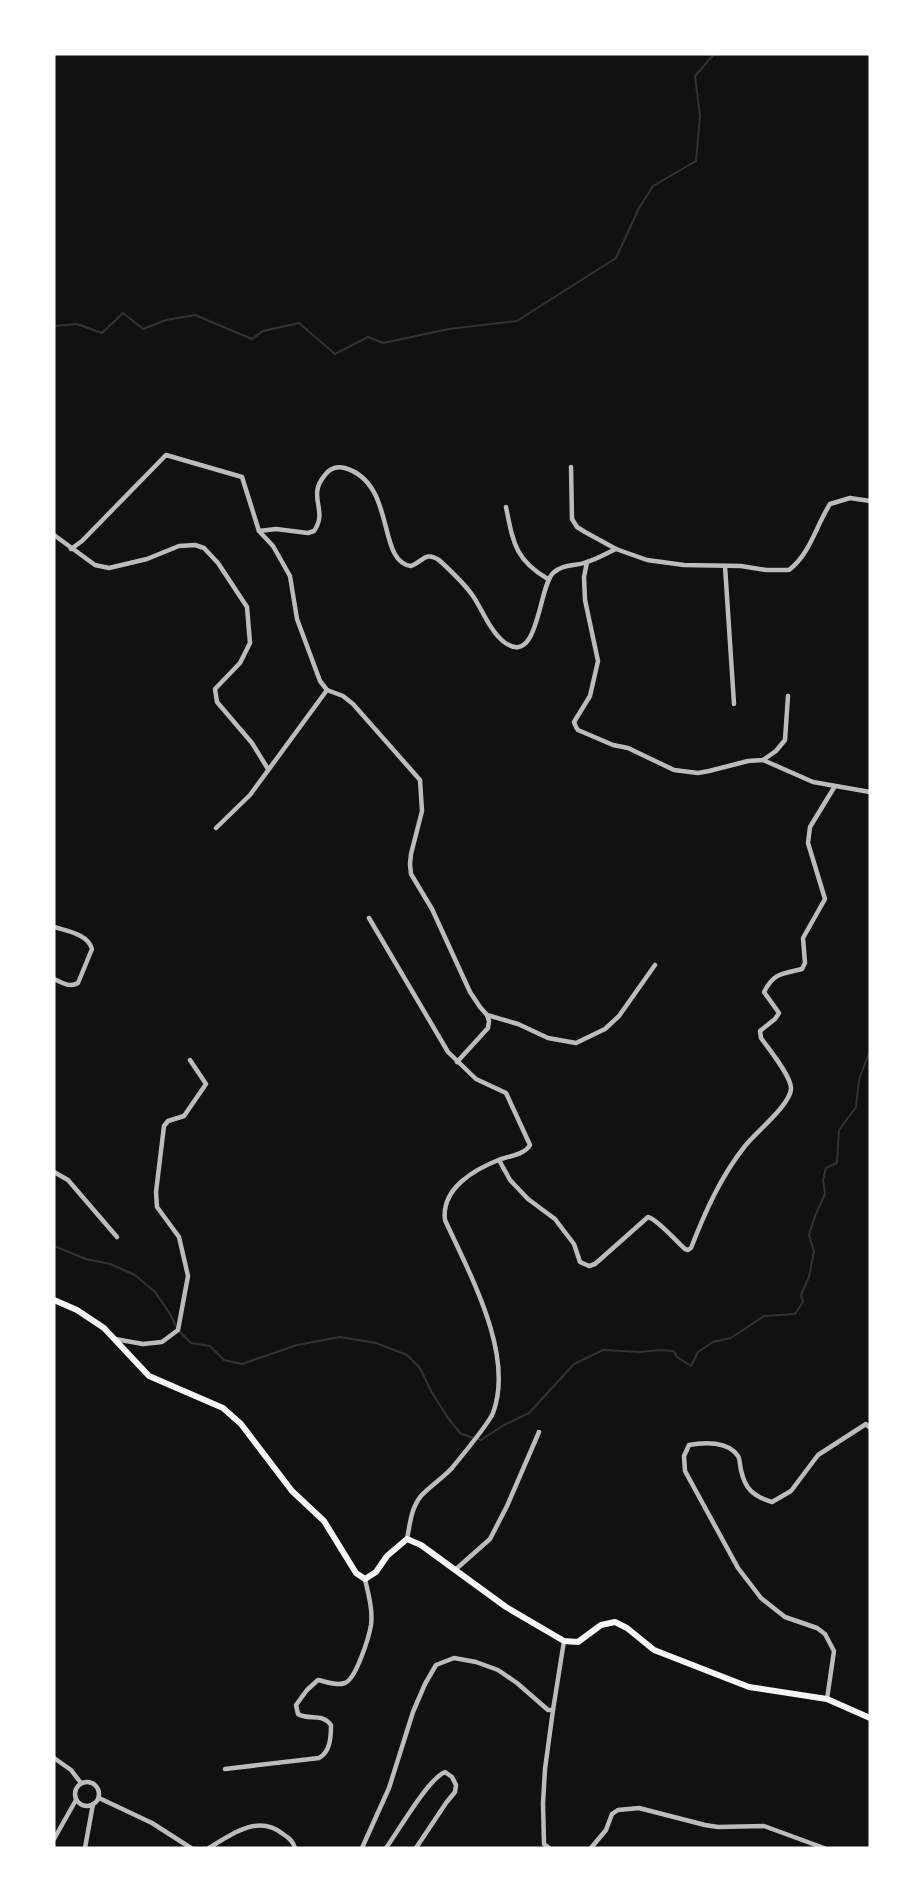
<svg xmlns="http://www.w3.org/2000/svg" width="924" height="1902" viewBox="0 0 924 1902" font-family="'Archivo Narrow',sans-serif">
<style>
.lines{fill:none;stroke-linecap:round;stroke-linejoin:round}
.stream{stroke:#333;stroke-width:2}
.minor{stroke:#bcbcbc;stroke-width:4.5}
.secondary{stroke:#f5f5f5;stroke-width:6}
</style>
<rect width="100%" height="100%" fill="#111"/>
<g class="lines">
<g class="stream">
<polyline points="54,326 77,324 102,333 123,313 143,329 166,320 195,315 252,339 263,331 299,323 335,354 368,337 383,343 449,329 517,321 616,258 639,208 653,186 696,161 700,116 695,76 714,54"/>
<polyline points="54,1246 86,1259 110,1264 135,1275 155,1292 170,1314 178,1330 191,1343 210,1346 224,1360 242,1364 297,1345 340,1337 376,1343 407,1355 420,1368 431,1391 448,1418 461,1434 481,1440 504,1425 529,1413 574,1364 603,1350 640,1352 660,1350 674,1351 677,1357 691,1366 698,1352 713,1342 731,1338 764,1316 795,1314 803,1302 801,1295 809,1277 814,1251 809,1235 815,1216 825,1194 823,1180 826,1168 837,1163 839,1130 856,1107 859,1079 870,1051"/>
</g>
<g class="minor">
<path d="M571,467L572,519L577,527L585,532L616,549L647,560L684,565L741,566L766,570H789C810,554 816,526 830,504L850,498L870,501"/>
<path d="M506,507C513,542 515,560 548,579"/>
<path d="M259,531L276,529L308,533L314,531C329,510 306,497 325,475C330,468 337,466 345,468C397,484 376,561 411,566C424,561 425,551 439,560C451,571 464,583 473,596C483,611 490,631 504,642C539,668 538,588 553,573C564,563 575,567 587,562C597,559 607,553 616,549"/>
<polyline points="54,535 95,565 109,568 147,559 179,546 195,545 204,548 218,563 247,607 250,643 240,663 215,689 217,702 252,743 268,769"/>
<polyline points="71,549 82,541 166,455 242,477 259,531 273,546 290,576 297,619 320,681 327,690 343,696 353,704 420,780 422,811 411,854 410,864 411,874 432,909 470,992 480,1007 487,1015 489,1021 488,1028 457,1062"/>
<polyline points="587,562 584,577 585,600 598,661 590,696 574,722 576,727 578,730 613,745 628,748 674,770 698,773 709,771 748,761 763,760 776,751 785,740 788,696"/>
<polyline points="725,566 734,704"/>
<polyline points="763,760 813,782 870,792"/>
<polyline points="216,828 250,795 327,690"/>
<path d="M369,918L448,1052L476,1079L506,1093L530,1145C525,1154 511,1156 501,1159C475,1169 441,1188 445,1220C469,1273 515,1354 493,1413C489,1423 461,1457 452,1468C443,1478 430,1486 421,1496C411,1508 410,1524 407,1539"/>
<path d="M54,927C67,931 88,934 92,949L78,983C70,988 62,983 54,979"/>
<polyline points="487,1015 518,1024 548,1038 576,1043 605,1029 619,1016 655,965"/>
<path d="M499,1160L510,1180L528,1199L555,1219L564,1231L574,1244L580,1262L589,1266L595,1264L648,1217C657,1219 676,1241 685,1249L688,1250L691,1248C705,1212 721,1176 745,1146C756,1132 790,1105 791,1089C792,1077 768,1048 761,1038L760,1031L775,1019L779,1013L764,992C774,973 781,974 802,969L805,963L803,938L825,899L808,843L810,827L835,786"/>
<polyline points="54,1172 68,1180 117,1237"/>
<polyline points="115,1339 143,1344 162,1342 178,1330 188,1276 179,1237 157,1207 156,1192 164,1126 168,1121 184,1116 206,1084 190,1060"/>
<polyline points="455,1570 490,1539 507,1506 539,1432"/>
<path d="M827,1699L834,1651L825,1634L817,1628L785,1617L761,1598L738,1568L685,1471L684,1456L689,1445C704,1442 728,1441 738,1456C740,1459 740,1466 741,1470C745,1489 753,1496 772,1502L791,1491L818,1455L866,1424L870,1428"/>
<polyline points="54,1758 71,1770 81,1783"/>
<path d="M225,1769L319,1758C330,1752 331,1738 331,1725C321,1712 310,1721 298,1714L296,1705L307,1690L318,1680C327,1682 336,1686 345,1683C356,1679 369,1637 371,1625C373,1609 368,1593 365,1579"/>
<circle cx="87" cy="1794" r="12"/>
<polyline points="99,1798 152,1823 191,1848"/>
<polyline points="54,1839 76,1800"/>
<polyline points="85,1848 93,1804"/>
<path d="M209,1848C232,1834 258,1814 283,1834C289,1838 293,1841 295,1848"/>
<polyline points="362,1848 389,1788 413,1712 425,1684 436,1665 454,1658 476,1662 498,1670 517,1683 548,1710 553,1710 564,1641"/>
<path d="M386,1848C399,1830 428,1779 445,1772L452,1777L456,1785L455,1792L446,1803L416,1848"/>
<polyline points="549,1848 544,1844 543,1803 545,1769 553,1710"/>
<polyline points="591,1848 606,1830 612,1814 618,1810 639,1808 705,1825 718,1827 764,1826 824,1848"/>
</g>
<polyline class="secondary" points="54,1300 77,1310 104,1328 149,1376 223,1408 241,1424 292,1491 324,1521 356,1573 365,1579 376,1572 387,1556 407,1539 421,1545 506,1607 564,1641 578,1642 601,1625 615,1622 627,1628 654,1650 749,1687 827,1699 870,1718"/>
</g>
<rect width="924" height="1902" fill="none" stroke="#ffffff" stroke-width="111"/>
</svg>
